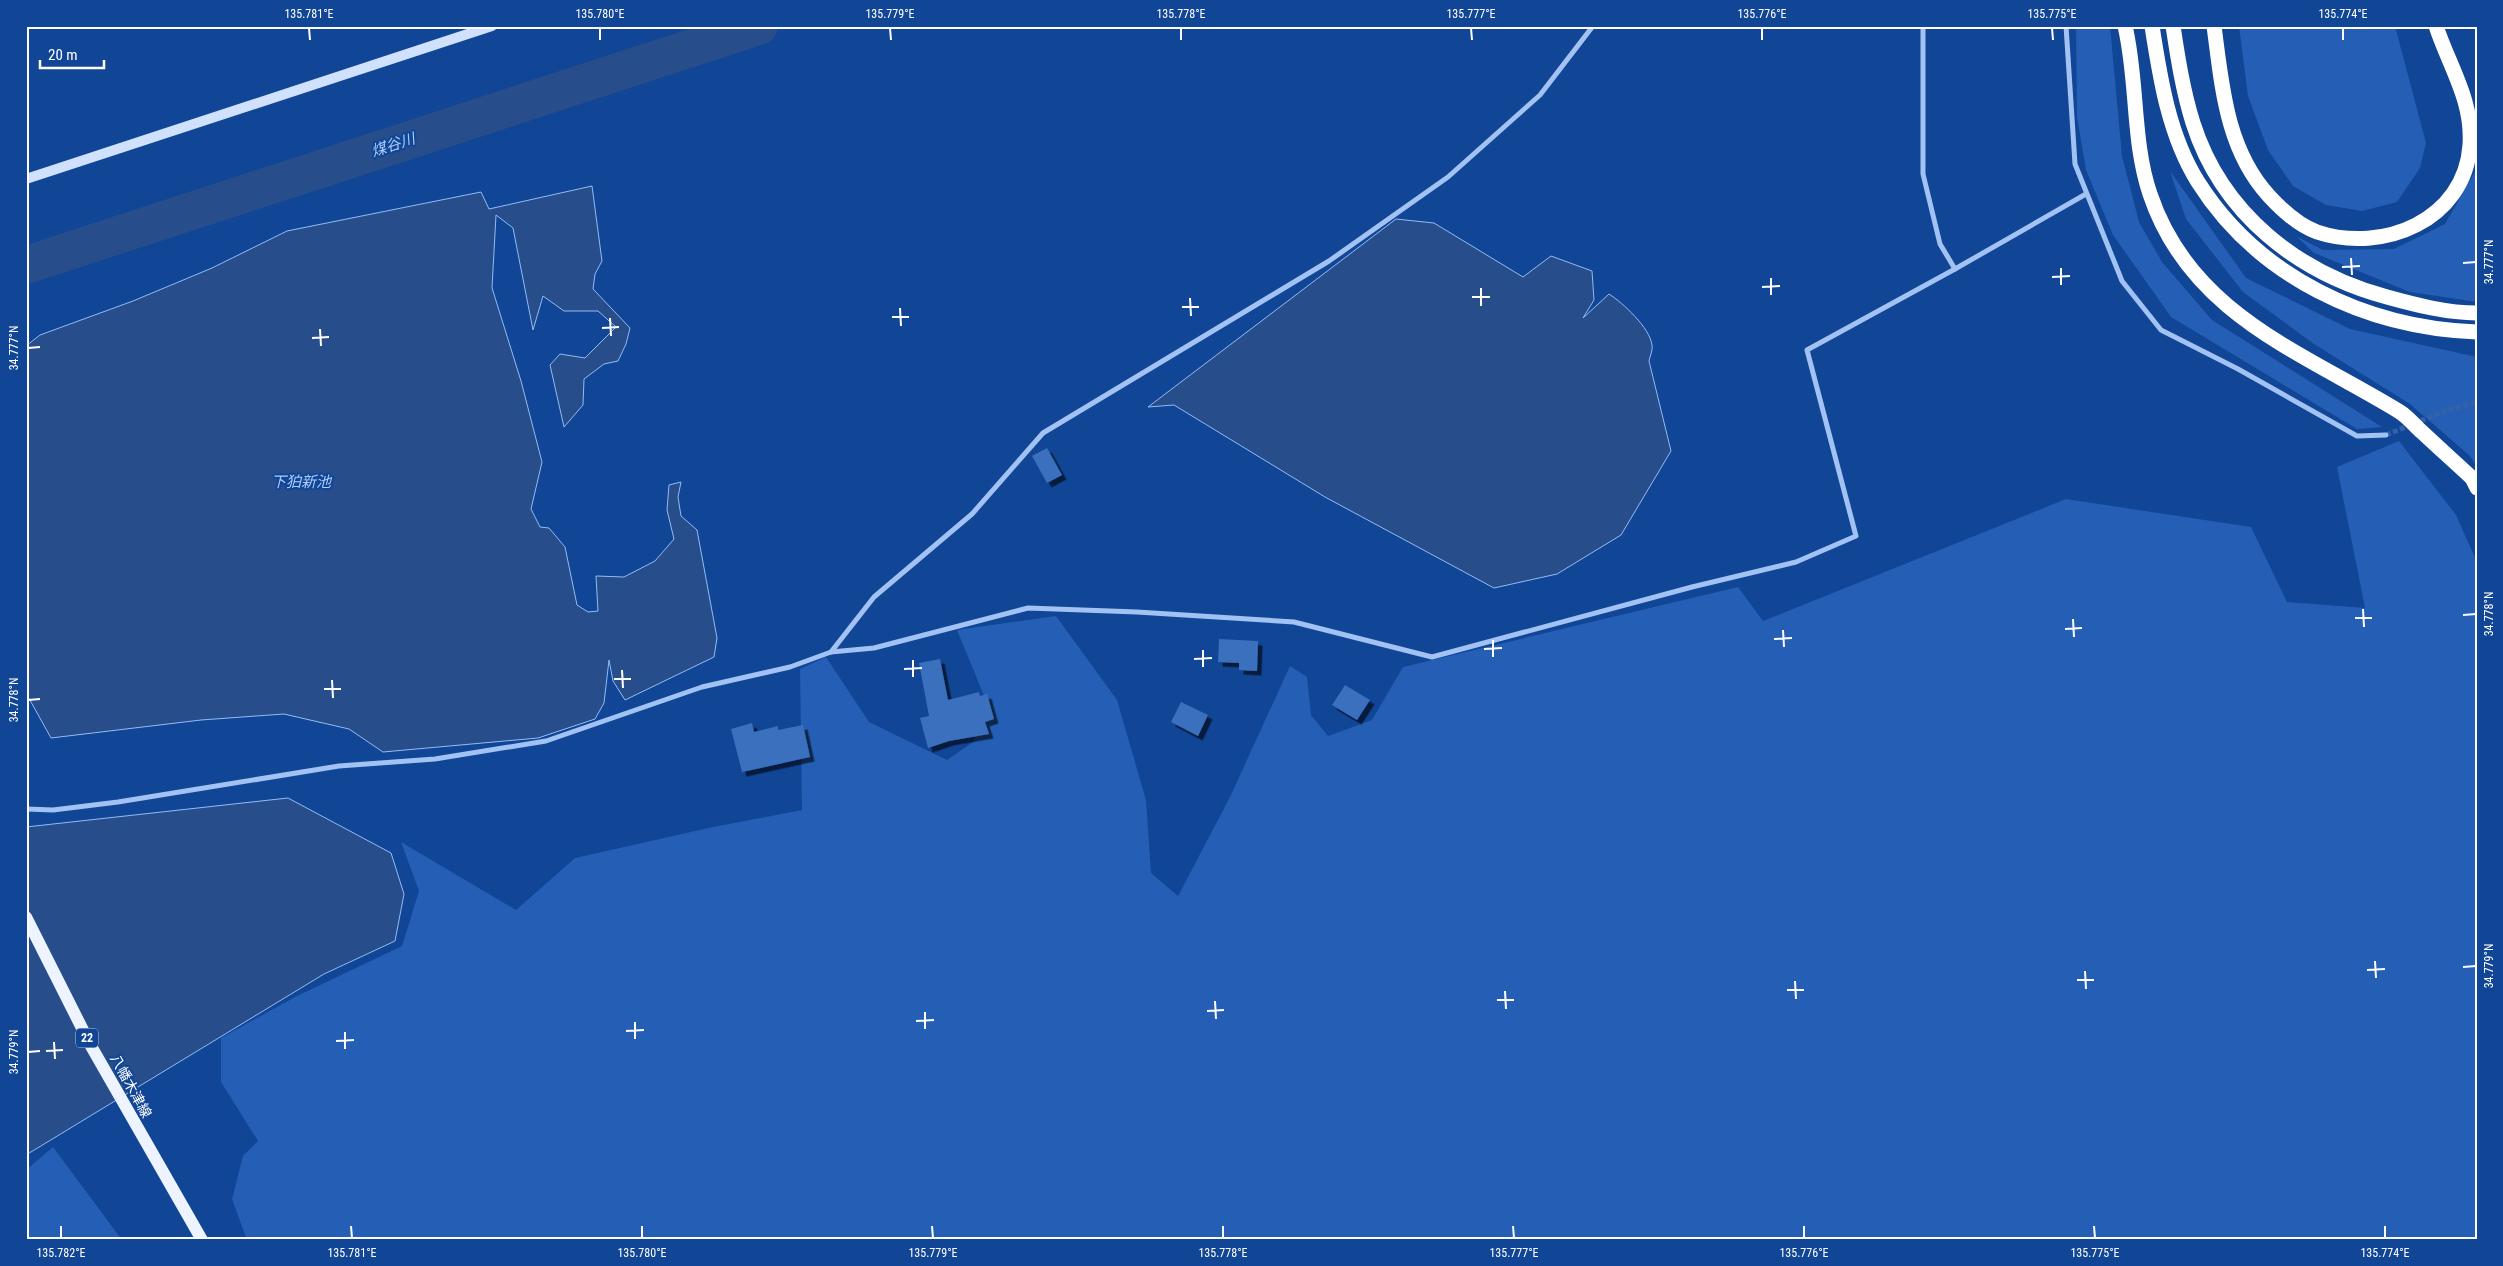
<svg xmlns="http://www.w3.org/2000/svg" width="2503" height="1266" viewBox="0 0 2503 1266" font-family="'Roboto Condensed','Noto Sans JP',sans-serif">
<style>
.green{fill:#245eb5}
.water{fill:#274e8a;stroke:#92bcf7}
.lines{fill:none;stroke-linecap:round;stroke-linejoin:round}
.river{stroke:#274e8a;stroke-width:38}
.building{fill:#3a6fbe;filter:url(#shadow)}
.street-tunnel{stroke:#3561a6;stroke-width:5;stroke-dasharray:5 2.5;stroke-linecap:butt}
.street{stroke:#a1c2f3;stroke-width:5}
.secondary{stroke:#d0e1fd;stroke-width:10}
.primary{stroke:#edf3ff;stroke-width:12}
.highway{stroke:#fff;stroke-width:15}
.ticks{fill:none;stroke:#fff;stroke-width:2}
.labels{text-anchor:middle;stroke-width:4;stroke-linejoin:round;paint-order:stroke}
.shield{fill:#114596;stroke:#b8c7e0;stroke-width:1}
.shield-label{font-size:12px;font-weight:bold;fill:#fff}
.street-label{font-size:14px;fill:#fff;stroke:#114596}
.water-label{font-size:15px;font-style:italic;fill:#adccfa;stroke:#114596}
.neatline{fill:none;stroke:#fff;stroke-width:2}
.ticks-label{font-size:12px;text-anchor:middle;fill:#fff}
</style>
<defs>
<filter id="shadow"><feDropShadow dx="4.5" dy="4.5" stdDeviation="0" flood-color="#0009"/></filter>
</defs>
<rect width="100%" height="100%" fill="#114596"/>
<g class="green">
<polygon points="2076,26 2110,26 2122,156 2139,222 2162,262 2212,320 2382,427 2357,429 2171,317 2113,235 2086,170 2077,117"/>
<polygon points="2239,26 2395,26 2426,143 2420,168 2397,202 2362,211 2326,205 2293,186 2268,150 2248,96"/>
<polygon points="2477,168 2477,302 2410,292 2314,253 2296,236 2323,250 2394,249 2445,224"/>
<polygon points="2170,171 2246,278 2350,329 2477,357 2477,467 2470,456 2410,404 2314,344 2243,292 2186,219"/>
<polygon points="2399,441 2456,515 2477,562 2477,1240 247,1240 232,1199 243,1156 258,1141 221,1082 221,1038 295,997 402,946 419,891 401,842 516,910 575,858 713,827 802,810 800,669 826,657 869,722 947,760 973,742 987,703 957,630 1056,616 1117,700 1146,800 1151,873 1178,896 1230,797 1290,666 1307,677 1311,715 1328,736 1372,720 1403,667 1738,587 1763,621 2066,499 2251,527 2287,602 2365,608 2337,467"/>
<polygon points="53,1147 122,1240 26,1240 26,1170"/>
</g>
<g class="water">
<polygon points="592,186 602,261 595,274 593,289 630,328 626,344 618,361 604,364 584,379 583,405 564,427 550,365 560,354 585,358 616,327 598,311 564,311 543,296 533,330 513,228 496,215 492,288 521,381 542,462 531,509 540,527 549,528 565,547 577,605 588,612 598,611 596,576 624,577 655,561 674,539 667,510 669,485 681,482 678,497 681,516 697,530 717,638 714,657 625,700 613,681 609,660 604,703 595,719 538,738 383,752 349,729 284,714 201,720 51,738 26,693 26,346 40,335 133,301 212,268 287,231 481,192 489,209"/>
<path d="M1396,219L1434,223L1523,277L1551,256L1592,271L1594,300L1583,318L1609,294C1623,303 1650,328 1652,345C1653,350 1650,356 1649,361L1671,451L1621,535L1557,574L1494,588L1325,497L1174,405L1148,407Z"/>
<polygon points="288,798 391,853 404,894 395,941 324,974 26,1155 26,827"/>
</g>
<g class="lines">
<polyline class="river" points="26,265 759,26"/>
</g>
<g class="building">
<polygon points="1047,448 1062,475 1047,483 1032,456"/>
<polygon points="1219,639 1258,641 1257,671 1239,670 1239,663 1218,662"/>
<polygon points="940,659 948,700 979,692 980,696 987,694 994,719 985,722 989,734 949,741 928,748 920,718 929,716 919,663"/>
<polygon points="1345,685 1370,700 1357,720 1332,705"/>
<polygon points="1181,702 1208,715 1198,736 1171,722"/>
<polygon points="752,723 754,732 778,726 778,730 803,725 810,757 742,772 731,729"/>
</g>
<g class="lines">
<polyline class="street-tunnel" points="2386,435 2447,410 2477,402"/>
<g class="street">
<polyline points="1923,26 1923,174 1940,244 1955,269"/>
<polyline points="2066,26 2075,164 2122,281 2161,330 2238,369 2357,436 2386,435"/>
<polyline points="831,652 874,597 972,514 1043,433 1329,261 1448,177 1540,95 1593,26"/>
<polyline points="26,809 53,810 118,802 339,766 435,759 546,741 702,687 790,667 831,652 874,648 1028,608 1137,612 1294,622 1432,657 1692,587 1796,562 1856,536 1807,350 1955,269 2086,194"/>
</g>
<polyline class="secondary" points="26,179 492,26"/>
<polyline class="primary" points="26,917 91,1046 202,1240"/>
<g class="highway">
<path d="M2125,26C2138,81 2132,141 2150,194C2190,314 2302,352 2400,412C2408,417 2415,426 2422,432C2439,448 2456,463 2472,478L2477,488"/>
<path d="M2152,26C2160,78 2169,136 2198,182C2258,277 2366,328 2477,332"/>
<path d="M2173,26C2178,59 2183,91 2193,123C2222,214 2298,273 2387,297C2416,305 2447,313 2477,313"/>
<path d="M2214,26C2222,86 2226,149 2269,196C2281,209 2300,226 2317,232C2383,254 2465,220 2470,145C2473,100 2449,66 2436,26"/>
</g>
</g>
<path class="ticks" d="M309,28L310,40M600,28V40M890,28L891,40M1181,28V40M1471,28L1472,40M1762,28V40M2052,28L2053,40M2343,28V40M2351,258L2352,275M2463,263L2476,262M2342,267L2360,266M2061,268V285M2052,277L2070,276M1771,278V295M1762,287L1780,286M1481,288V306M1472,297H1490M1190,298L1191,316M1182,307H1199M900,308L901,326M892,317H909M610,318L611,336M602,328L619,327M320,329L321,346M312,338L329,337M28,348L40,347M2363,609L2364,627M2463,615L2476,614M2355,618H2372M2073,619L2074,637M2065,629L2082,628M1783,630L1784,647M1774,639L1792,638M1493,640V657M1484,649L1502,648M1203,650V667M1194,659L1212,658M913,660V677M904,669L922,668M622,670L623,688M614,679H631M332,680L333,698M324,689H341M28,700L40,699M2375,961L2376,978M2463,967L2476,966M2367,970L2385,969M2085,971L2086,989M2077,980H2094M1795,981L1796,999M1787,990H1804M1505,991L1506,1009M1497,1000H1514M1215,1001L1216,1019M1207,1011L1224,1010M925,1012V1029M916,1021L934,1020M635,1022V1039M626,1031L644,1030M345,1032V1049M336,1041L354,1040M54,1042L55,1059M46,1051L63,1050M28,1052L40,1051M61,1226V1238M351,1226L352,1238M642,1226V1238M932,1226L933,1238M1223,1226V1238M1513,1226L1514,1238M1804,1226V1238M2094,1226L2095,1238M2385,1226V1238"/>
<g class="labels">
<rect class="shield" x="76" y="1028.5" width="22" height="19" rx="4"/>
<g class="shield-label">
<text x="87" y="1042">22</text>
</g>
<g class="street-label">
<text transform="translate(131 1086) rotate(61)" y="5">八幡木津線</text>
</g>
<g class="water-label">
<text transform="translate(393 145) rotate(-18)" y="5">煤谷川</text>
<text x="301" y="487">下狛新池</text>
</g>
</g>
<rect width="2503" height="1266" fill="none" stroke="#114596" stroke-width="55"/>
<path d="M40 60v8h64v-8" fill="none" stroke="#ffffff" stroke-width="2.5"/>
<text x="48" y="60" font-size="15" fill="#ffffff" stroke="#114596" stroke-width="4" paint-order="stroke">20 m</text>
<rect x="28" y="28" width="2448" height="1210" class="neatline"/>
<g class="ticks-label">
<text x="309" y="18">135.781°E</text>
<text x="600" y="18">135.780°E</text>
<text x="890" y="18">135.779°E</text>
<text x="1181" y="18">135.778°E</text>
<text x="1471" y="18">135.777°E</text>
<text x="1762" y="18">135.776°E</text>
<text x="2052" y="18">135.775°E</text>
<text x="2343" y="18">135.774°E</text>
<text transform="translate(2489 262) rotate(-90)" y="4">34.777°N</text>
<text transform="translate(14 348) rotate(-90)" y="4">34.777°N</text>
<text transform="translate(2489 614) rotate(-90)" y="4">34.778°N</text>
<text transform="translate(14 700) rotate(-90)" y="4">34.778°N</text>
<text transform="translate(2489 966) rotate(-90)" y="4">34.779°N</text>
<text transform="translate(14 1052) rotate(-90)" y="4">34.779°N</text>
<text x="61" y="1257">135.782°E</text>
<text x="352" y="1257">135.781°E</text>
<text x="642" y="1257">135.780°E</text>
<text x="933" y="1257">135.779°E</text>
<text x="1223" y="1257">135.778°E</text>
<text x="1514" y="1257">135.777°E</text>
<text x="1804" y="1257">135.776°E</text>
<text x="2095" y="1257">135.775°E</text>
<text x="2385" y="1257">135.774°E</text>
</g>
</svg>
